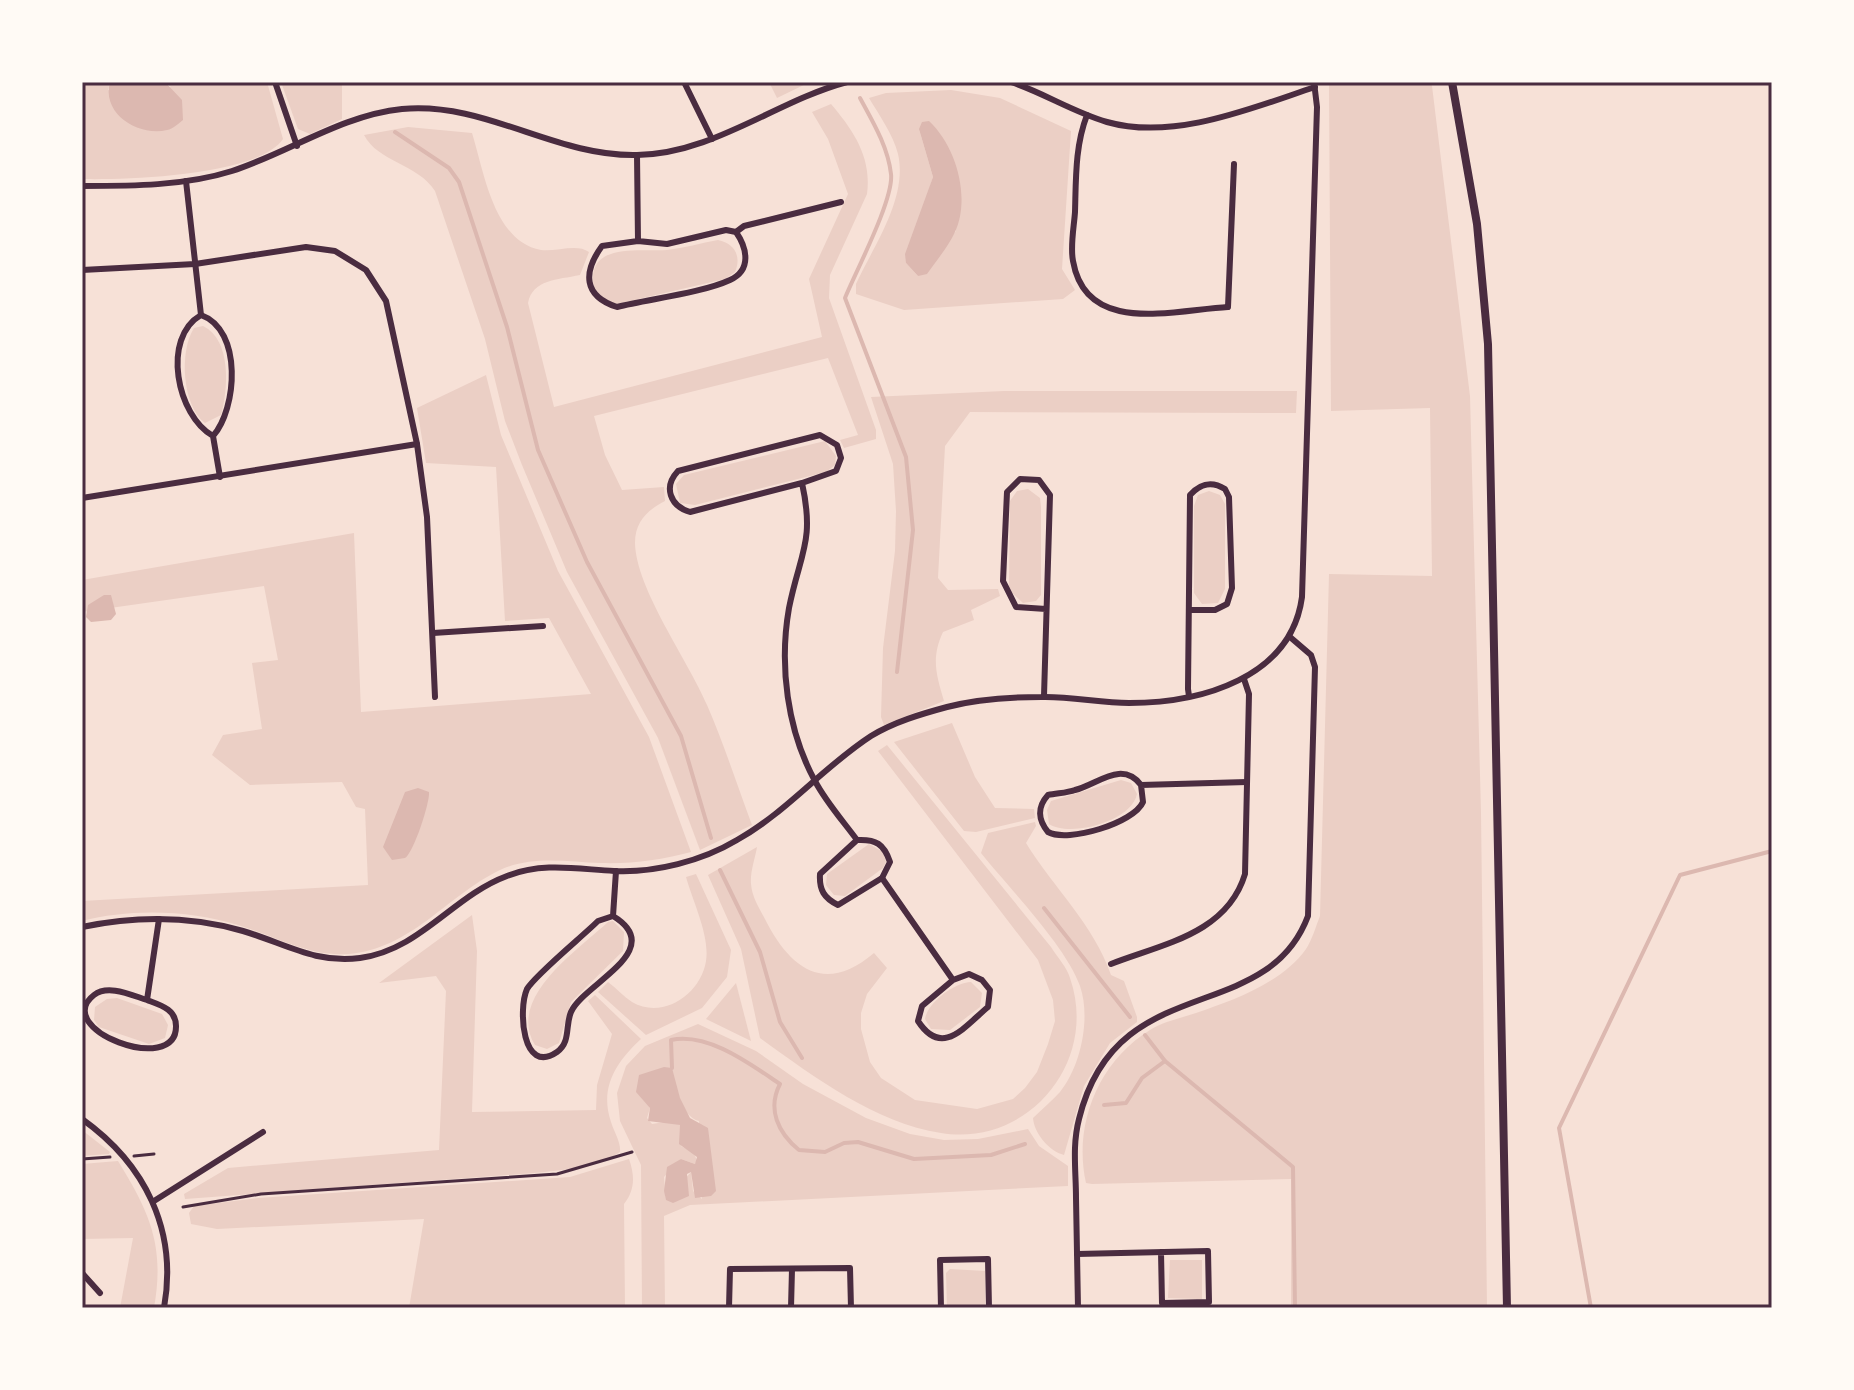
<svg xmlns="http://www.w3.org/2000/svg" width="1854" height="1390" viewBox="0 0 1854 1390" font-family="'Crimson Pro',serif">
<style>
.green{fill:#ebcfc5;fill-rule:evenodd}
.water{fill:#dcb8b0}
.lines{fill:none;stroke-linecap:round;stroke-linejoin:round}
.stream{stroke:#dcb8b0;stroke-width:4}
.path{stroke:#4a2c40;stroke-width:3}
.minor{stroke:#4a2c40;stroke-width:6}
.secondary{stroke:#4a2c40;stroke-width:8}
.neatline{fill:none;stroke:#4a2c40;stroke-width:3}
</style>
<rect width="100%" height="100%" fill="#f7e1d7"/>
<g class="green">
<path d="M82,82H110L108,90L171,87L165,82H267L283,139C258,176 125,180 82,179Z"/>
<polygon points="281,82 342,82 342,119 310,134 298,129"/>
<polygon points="769,82 810,82 777,98"/>
<path d="M1329,82H1431L1432,86L1470,396L1481,813L1487,1308H1291V1179L1092,1184L1086,1183C1073,1125 1098,1062 1150,1030C1162,1022 1181,1018 1196,1013C1232,1001 1282,983 1306,949C1312,940 1316,926 1320,916L1329,574L1432,576L1430,408L1331,411Z"/>
<path d="M951,90L1000,98L1071,131L1062,269L1075,290L1063,299L904,310L856,294V284C874,245 908,198 898,154C893,134 879,115 869,98L886,93ZM919,129L956,231L918,276L906,263L933,177Z"/>
<path d="M831,104C853,130 872,157 867,194L830,275L829,298L876,430V439L844,448L840,440L858,435L828,358L594,416L605,455L622,490L664,487L665,501C648,510 635,521 635,543C636,589 688,660 707,705C724,744 737,785 752,825L700,850L658,738L567,572L522,465L505,421L485,339L435,191C418,164 378,162 364,135L408,127L472,133C484,171 493,241 541,250C556,252 577,243 589,252L580,275C557,280 533,279 528,303L554,407L822,337L809,279L848,194L828,139L812,112Z"/>
<path d="M718,240C734,243 742,256 735,272L725,279L617,304C606,300 593,294 593,279C592,242 645,252 667,250C684,248 701,243 718,240Z"/>
<path d="M203,326C232,340 228,390 221,415L205,423C182,406 179,351 194,328Z"/>
<path d="M486,375L501,435L558,571L649,737L691,852C661,860 632,864 601,863C567,862 533,855 500,870C446,896 412,949 348,954C309,957 275,936 238,925C191,910 130,908 82,921V901L368,885L365,809L356,807L342,782L250,785L212,755L223,735L262,729L252,663L278,660L264,586L82,612V580L354,533L361,712L591,694L549,618L505,621L496,467L426,463L417,408Z"/>
<path d="M1004,391H1297L1296,413L970,412L945,446L938,578L948,590L998,589L1000,596L971,610L974,620L943,632C931,658 936,674 944,701L884,725L881,717L883,648L895,551L896,511L893,464L871,397Z"/>
<polygon points="825,441 836,456 835,465 826,472 695,505 680,503 676,484 684,475"/>
<polygon points="1028,489 1040,498 1041,507 1041,595 1036,601 1023,603 1009,590 1010,501 1017,491"/>
<polygon points="1209,491 1220,495 1225,504 1225,589 1218,603 1202,604 1194,593 1194,506 1198,495"/>
<polygon points="952,723 975,777 995,808 1034,809 1035,818 976,832 964,831 894,742"/>
<path d="M887,745L1051,947C1057,957 1067,967 1070,978C1099,1061 1029,1147 941,1133C875,1123 813,1076 760,1038L741,949L708,875L757,847C755,859 750,872 751,884C752,898 761,911 767,923C793,972 827,993 874,953L887,968L867,994L861,1013V1029L870,1062L881,1078L915,1100L977,1109L1013,1099L1025,1088L1037,1072L1048,1044L1055,1021L1053,1000L1038,960L878,751Z"/>
<path d="M1121,780L1131,783L1137,794C1132,821 1070,838 1049,824L1047,810L1051,801Z"/>
<path d="M1035,822L1036,826L1026,843C1053,887 1094,925 1111,975L1124,981L1137,1017V1022L1110,1043L1084,1086L1064,1155C1049,1151 1034,1133 1033,1118C1042,1109 1052,1101 1060,1092C1081,1066 1091,1018 1080,986C1066,946 1009,888 981,853L988,833Z"/>
<polygon points="869,844 883,852 886,862 883,868 845,896 834,895 826,885 827,874"/>
<path d="M696,874L731,950L727,977L702,1008L646,1035L598,992L608,982C616,988 623,996 632,1002C663,1020 701,994 706,961C710,936 693,902 686,877Z"/>
<path d="M472,915L477,951L472,1112L596,1110L597,1085L612,1034L588,1001L595,995L641,1039C617,1061 599,1087 611,1122C614,1132 621,1142 620,1152C597,1168 562,1170 534,1173L185,1199L184,1194L228,1168L439,1150L446,991L436,976L379,983Z"/>
<path d="M613,921L624,932L623,951L571,1002L559,1043L547,1049L535,1045C506,998 578,950 608,922Z"/>
<path d="M971,982L982,993L980,1007L950,1030L931,1029L925,1019C927,1003 955,982 971,982Z"/>
<polygon points="736,983 751,1041 706,1019"/>
<polygon points="117,998 162,1014 168,1025 165,1038 149,1044 99,1027 94,1020 95,1007 107,999"/>
<path d="M698,1024L756,1051L803,1084L866,1118L910,1134L944,1140L978,1139L1028,1129L1039,1146L1068,1166V1186L690,1205L664,1216L665,1308H642L641,1165L620,1121L617,1093L626,1066L645,1046ZM671,1068C676,1085 681,1117 699,1121L702,1199L693,1191L691,1172L666,1200L664,1177L681,1159L695,1164L697,1161L694,1153L681,1146L680,1125L671,1121L652,1124L647,1118L650,1108L647,1102Z"/>
<polygon points="82,1130 110,1152 109,1154 82,1156"/>
<path d="M629,1159C635,1176 635,1190 624,1204L625,1308H409L424,1219L217,1229L191,1224L189,1213L194,1206L258,1198L570,1177Z"/>
<path d="M118,1161C150,1213 165,1246 154,1308H120L133,1238L82,1239V1164Z"/>
<polygon points="1170,1260 1202,1260 1202,1299 1168,1298"/>
<polygon points="950,1269 985,1271 985,1308 947,1308 946,1273"/>
</g>
<g class="water">
<path d="M110,82H165L182,100L183,120C179,123 173,129 167,130C139,137 101,114 110,82Z"/>
<path d="M929,121C956,146 971,197 955,232C948,247 936,261 927,274L918,276L906,263L905,254L933,177L919,129L922,122Z"/>
<polygon points="104,595 111,595 116,614 111,620 91,622 86,617 88,605"/>
<path d="M418,788L429,792C430,802 414,852 405,858L392,860L383,847L405,792Z"/>
<polygon points="664,1067 672,1068 680,1098 690,1118 708,1128 716,1191 711,1196 695,1198 691,1172 687,1174 689,1196 673,1203 666,1200 664,1191 667,1167 681,1159 695,1164 697,1157 679,1144 680,1125 648,1121 650,1108 636,1092 639,1075"/>
</g>
<g class="lines">
<g class="stream">
<polyline points="237,82 259,82"/>
<path d="M860,98C873,122 888,147 891,174C894,199 856,271 845,298L906,457L913,530L897,672"/>
<polyline points="395,132 449,168 459,182 507,327 538,450 587,562 681,736 711,838"/>
<polyline points="720,870 760,952 780,1022 802,1058"/>
<polyline points="1044,908 1130,1017"/>
<polyline points="1145,1035 1165,1061 1293,1167 1295,1308"/>
<path d="M672,1068L671,1040C708,1032 750,1064 780,1084C767,1109 778,1133 799,1150L825,1152L844,1143L858,1142L914,1159L991,1155L1025,1144"/>
<polyline points="1104,1105 1126,1103 1142,1078 1165,1061"/>
<polyline points="1591,1308 1559,1128 1680,875 1772,851"/>
</g>
<g class="path">
<polyline points="134,1156 154,1154"/>
<polyline points="82,1159 110,1157"/>
<polyline points="183,1207 261,1194 557,1174 632,1152"/>
</g>
<g class="minor">
<polyline points="275,82 297,146"/>
<polyline points="684,82 712,139"/>
<path d="M1011,82C1044,93 1073,112 1107,122C1174,141 1252,108 1315,87"/>
<path d="M1087,115C1075,146 1076,179 1075,212C1074,227 1070,246 1073,261C1086,336 1173,310 1228,307L1234,164"/>
<path d="M637,155L638,241L667,244L726,230L736,232C747,248 752,270 730,280C702,293 649,299 617,307C583,296 583,272 602,246L638,241"/>
<polyline points="186,181 201,315"/>
<path d="M82,186C131,186 185,186 232,171C288,153 342,115 402,109C485,101 555,157 637,155C713,154 776,101 847,82"/>
<polyline points="736,232 744,226 841,202"/>
<polyline points="82,270 195,264 306,247 335,251 366,270 386,301 417,444 427,517 435,697"/>
<path d="M213,436C177,416 161,338 201,315C243,330 237,409 213,436L220,477"/>
<path d="M802,483L690,512C670,506 663,487 678,471L820,435L837,445L841,458L836,471L802,483C815,542 800,553 789,608C779,665 787,730 815,781C826,802 843,821 857,840L820,874C819,890 824,898 838,905L882,878L890,862C884,844 876,839 857,840"/>
<polyline points="82,498 417,444"/>
<polyline points="433,633 543,626"/>
<polyline points="1044,696 1050,495 1039,480 1020,479 1007,492 1003,581 1016,607 1046,609"/>
<path d="M1189,696L1188,689L1190,495C1201,483 1212,481 1225,489L1229,497L1232,588L1227,604L1215,610H1189"/>
<path d="M1141,785L1143,802C1134,823 1068,843 1048,832C1038,820 1037,807 1048,795C1057,793 1067,793 1075,790C1098,784 1122,760 1141,785L1247,782"/>
<path d="M882,878L953,980L922,1006L918,1021C942,1058 964,1027 988,1007L990,990L982,980L969,974L953,980"/>
<path d="M613,916L598,921C584,935 534,976 527,989C518,1009 522,1076 557,1052C571,1042 565,1026 571,1012C583,984 669,950 613,916L616,871"/>
<path d="M82,927C135,916 191,916 243,931C284,943 315,964 360,958C420,950 453,896 507,876C543,862 576,869 614,871C655,873 702,861 737,840C787,812 823,767 871,736C894,722 921,714 947,707C977,699 1009,697 1041,697C1070,696 1100,703 1129,703C1201,703 1291,678 1302,597L1317,107L1314,82"/>
<path d="M1111,964C1162,944 1227,934 1245,874L1249,694L1244,679"/>
<path d="M147,1000C160,1005 176,1009 176,1026C177,1077 50,1029 94,995C108,984 131,995 147,1000L159,919"/>
<path d="M82,1119C145,1164 178,1230 164,1308"/>
<polyline points="154,1201 263,1132"/>
<polyline points="1077,1254 1208,1251 1209,1302 1162,1303 1161,1252"/>
<polyline points="82,1273 100,1293"/>
<polyline points="302,1308 318,1308"/>
<polyline points="729,1308 730,1269 850,1268 851,1308"/>
<polyline points="791,1308 792,1269"/>
<polyline points="941,1308 940,1260 988,1259 989,1308"/>
<path d="M1078,1308C1077,1271 1077,1235 1076,1198C1076,1171 1072,1146 1079,1119C1116,968 1266,1028 1308,916L1315,667L1311,655L1290,637"/>
</g>
<polyline class="secondary" points="1452,82 1477,224 1488,344 1507,1308"/>
</g>
<rect width="1854" height="1390" fill="none" stroke="#fffaf5" stroke-width="168"/>
<rect x="84" y="84" width="1686" height="1222" class="neatline"/>
</svg>
